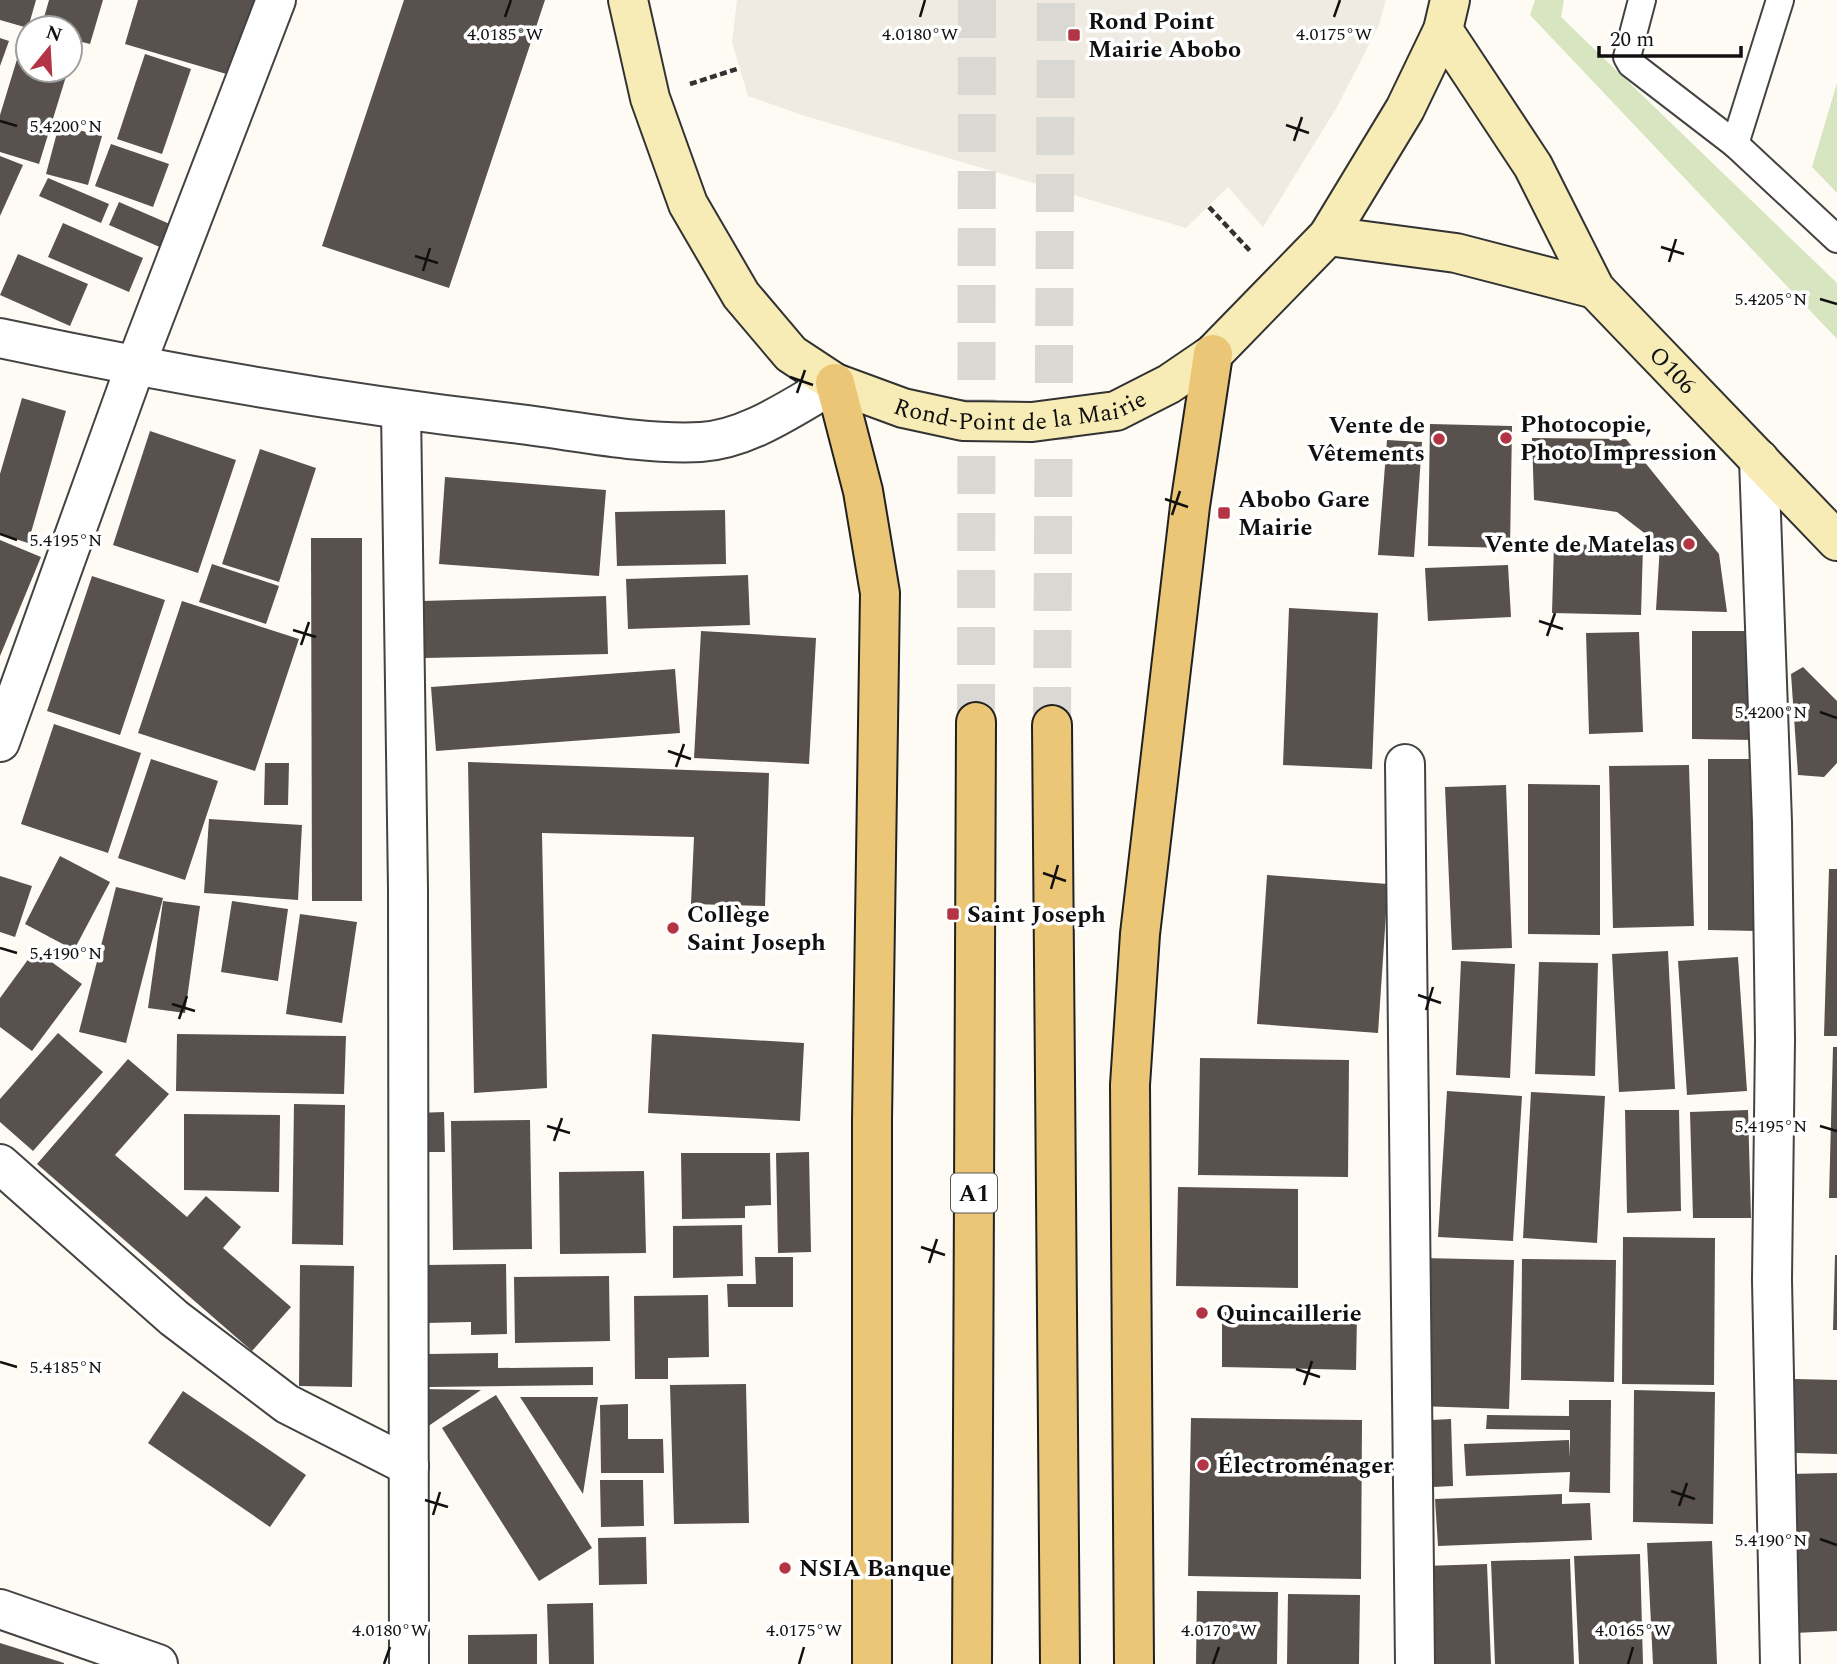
<svg xmlns="http://www.w3.org/2000/svg" width="1837" height="1664" viewBox="0 0 1837 1664" font-family="Spectral,serif">
<style>
.green{fill:#d7e6c0}
.plaza{fill:#efebe2}
.building{fill:#58514d}
.lines{fill:none;stroke-linecap:round;stroke-linejoin:round}
.primary-tunnel{stroke:#dad8d2;stroke-width:38;stroke-dasharray:38 19;stroke-linecap:butt}
.service-casing{stroke:#434343;stroke-width:30}
.minor-casing{stroke:#434343;stroke-width:42}
.secondary-casing{stroke:#323232;stroke-width:42}
.primary-casing{stroke:#212121;stroke-width:42}
.path{stroke:#323232;stroke-width:4.5;stroke-dasharray:7 3.5;stroke-linecap:butt}
.service{stroke:#fff;stroke-width:26}
.minor{stroke:#fff;stroke-width:38}
.secondary{stroke:#f7ebb6;stroke-width:38}
.primary{stroke:#ebc677;stroke-width:38}
.ticks{fill:none;stroke:#101010;stroke-width:2.5}
.poi-dot{fill:#b33545;stroke:#fff;stroke-width:2.5}
.labels{text-anchor:middle;stroke-width:7;stroke-linejoin:round;paint-order:stroke}
.shield{fill:#fff;stroke:#585858;stroke-width:2}
.shield-label{font-size:23px;font-weight:bold;fill:#101010}
.poi-label{font-size:24px;font-weight:bold;fill:#101010;stroke:#fff;text-anchor:start}
.street-label{font-size:24px;fill:#101010;stroke:#fff}
.ticks-label{font-size:18px;text-anchor:middle;fill:#101010;stroke:#fff;stroke-width:7;stroke-linejoin:round;paint-order:stroke}
</style>
<rect width="100%" height="100%" fill="#fefbf4"/>
<g class="green">
<polygon points="1535,0 1564,0 1561,17 1837,283 1837,339 1530,15"/>
<polygon points="1837,83 1837,193 1812,167"/>
</g>
<polygon class="plaza" points="737,0 1386,0 1379,25 1337,107 1263,227 1228,187 1186,228 805,116 748,96 732,42"/>
<g class="building">
<polygon points="0,0 36,0 28,28 0,20"/>
<polygon points="49,0 103,0 90,44 70,39 70,28 41,28"/>
<polygon points="138,0 262,0 240,78 125,44"/>
<polygon points="404,0 545,0 449,288 322,246"/>
<polygon points="0,38 9,41 0,66"/>
<polygon points="22,43 28,45 28,70 68,70 39,164 0,152 0,115"/>
<polygon points="145,54 191,69 162,154 117,139"/>
<polygon points="59,125 102,136 88,185 46,174"/>
<polygon points="111,144 169,164 153,207 95,186"/>
<polygon points="0,156 23,165 0,216"/>
<polygon points="48,178 109,204 101,223 39,196"/>
<polygon points="119,202 179,228 169,251 109,225"/>
<polygon points="63,223 143,258 129,292 48,257"/>
<polygon points="18,254 88,284 70,326 0,295"/>
<polygon points="22,398 66,411 28,543 0,534 0,474"/>
<polygon points="1430,424 1512,426 1510,548 1428,546"/>
<polygon points="150,431 236,460 198,573 113,545"/>
<polygon points="1532,438 1626,439 1719,554 1727,612 1656,610 1660,545 1617,512 1534,500"/>
<polygon points="1387,440 1422,442 1414,557 1378,555"/>
<polygon points="260,449 316,468 279,582 222,564"/>
<polygon points="445,477 606,490 599,576 439,564"/>
<polygon points="725,510 726,564 617,566 615,512"/>
<polygon points="311,538 362,538 362,901 312,901"/>
<polygon points="0,540 41,557 0,656"/>
<polygon points="1554,544 1643,546 1641,615 1552,613"/>
<polygon points="212,564 279,586 266,624 199,602"/>
<polygon points="1508,565 1511,617 1428,621 1425,568"/>
<polygon points="748,575 750,625 628,629 626,579"/>
<polygon points="92,576 165,600 120,735 47,711"/>
<polygon points="606,596 608,654 424,658 422,601"/>
<polygon points="182,601 299,639 255,771 138,733"/>
<polygon points="1289,608 1378,613 1372,769 1283,765"/>
<polygon points="701,631 816,638 809,764 694,758"/>
<polygon points="1692,631 1755,631 1754,740 1692,739"/>
<polygon points="1639,632 1643,732 1589,734 1586,633"/>
<polygon points="1803,667 1837,701 1837,763 1824,777 1798,775 1791,674"/>
<polygon points="675,669 680,733 436,751 431,687"/>
<polygon points="54,724 141,753 108,853 21,824"/>
<polygon points="151,759 218,781 185,880 118,858"/>
<polygon points="1708,759 1757,759 1757,931 1708,930"/>
<polygon points="468,762 769,773 765,906 691,904 694,837 542,833 547,1088 474,1093"/>
<polygon points="265,763 289,763 288,805 264,805"/>
<polygon points="1689,765 1694,926 1613,928 1609,766"/>
<polygon points="1528,784 1600,785 1600,935 1528,934"/>
<polygon points="1506,785 1512,948 1452,950 1445,787"/>
<polygon points="209,819 302,825 298,900 204,893"/>
<polygon points="60,856 110,882 74,950 25,924"/>
<polygon points="1829,869 1837,869 1837,1036 1824,1036"/>
<polygon points="1267,875 1388,884 1378,1033 1257,1024"/>
<polygon points="0,876 32,886 15,937 0,932"/>
<polygon points="116,887 163,898 126,1043 79,1032"/>
<polygon points="163,901 200,906 185,1013 148,1008"/>
<polygon points="232,901 288,909 278,981 221,972"/>
<polygon points="300,914 357,922 342,1023 286,1014"/>
<polygon points="35,950 82,984 32,1051 0,1027 0,998"/>
<polygon points="1668,951 1675,1089 1619,1092 1612,954"/>
<polygon points="1738,957 1747,1091 1687,1095 1678,961"/>
<polygon points="1461,961 1515,964 1510,1078 1456,1075"/>
<polygon points="1539,962 1598,963 1595,1076 1535,1074"/>
<polygon points="58,1033 103,1072 33,1151 0,1122 0,1099"/>
<polygon points="177,1034 346,1036 344,1094 176,1091"/>
<polygon points="652,1034 804,1043 800,1121 648,1113"/>
<polygon points="1833,1047 1837,1047 1837,1198 1829,1198"/>
<polygon points="1200,1058 1349,1060 1348,1177 1198,1175"/>
<polygon points="128,1059 169,1094 115,1155 187,1217 206,1196 241,1227 223,1248 291,1307 252,1351 37,1164"/>
<polygon points="1447,1091 1522,1096 1513,1241 1438,1237"/>
<polygon points="1531,1092 1605,1096 1597,1243 1523,1238"/>
<polygon points="294,1104 345,1105 343,1245 292,1244"/>
<polygon points="1625,1110 1679,1110 1681,1211 1627,1213"/>
<polygon points="1748,1110 1751,1218 1693,1218 1690,1112"/>
<polygon points="444,1112 445,1152 417,1152 416,1113"/>
<polygon points="184,1114 280,1115 279,1192 184,1190"/>
<polygon points="530,1120 532,1249 453,1250 451,1121"/>
<polygon points="809,1152 811,1252 778,1253 776,1153"/>
<polygon points="681,1153 770,1153 771,1205 745,1206 745,1218 682,1219"/>
<polygon points="644,1171 646,1253 560,1254 559,1172"/>
<polygon points="1178,1187 1298,1189 1298,1288 1176,1286"/>
<polygon points="742,1225 743,1276 673,1278 673,1226"/>
<polygon points="1623,1237 1715,1238 1714,1385 1622,1384"/>
<polygon points="1835,1255 1837,1255 1837,1330 1833,1330"/>
<polygon points="755,1257 793,1257 793,1307 728,1307 727,1284 756,1284"/>
<polygon points="1422,1258 1514,1260 1509,1409 1417,1406"/>
<polygon points="1522,1259 1616,1260 1614,1382 1521,1380"/>
<polygon points="506,1264 507,1334 471,1335 471,1322 425,1323 425,1265"/>
<polygon points="300,1265 354,1266 352,1387 299,1386"/>
<polygon points="609,1276 610,1341 515,1343 514,1277"/>
<polygon points="708,1295 709,1357 668,1358 668,1379 635,1379 634,1296"/>
<polygon points="1222,1312 1357,1314 1356,1370 1222,1367"/>
<polygon points="498,1353 498,1368 593,1367 593,1385 429,1387 429,1354"/>
<polygon points="1795,1379 1837,1380 1837,1454 1795,1453"/>
<polygon points="746,1384 749,1523 674,1524 670,1385"/>
<polygon points="421,1389 481,1390 427,1427"/>
<polygon points="1634,1390 1715,1392 1713,1524 1633,1522"/>
<polygon points="183,1391 306,1475 270,1527 148,1443"/>
<polygon points="496,1395 592,1548 539,1581 442,1428"/>
<polygon points="520,1397 598,1397 583,1494"/>
<polygon points="1569,1400 1611,1400 1610,1493 1569,1492 1570,1472 1466,1476 1464,1444 1569,1440 1570,1458 1570,1430 1486,1429 1487,1415 1569,1416"/>
<polygon points="628,1404 628,1439 663,1439 664,1473 601,1473 600,1405"/>
<polygon points="1191,1418 1362,1420 1361,1579 1188,1576"/>
<polygon points="1451,1419 1453,1486 1433,1487 1431,1420"/>
<polygon points="1837,1473 1837,1631 1794,1633 1788,1474"/>
<polygon points="600,1480 643,1480 644,1526 601,1527"/>
<polygon points="1562,1494 1562,1504 1590,1503 1592,1540 1438,1546 1435,1499"/>
<polygon points="646,1537 647,1584 599,1585 598,1538"/>
<polygon points="1712,1541 1717,1664 1653,1664 1647,1543"/>
<polygon points="1640,1554 1643,1664 1579,1664 1574,1556"/>
<polygon points="1570,1559 1574,1664 1495,1664 1491,1561"/>
<polygon points="1487,1564 1491,1664 1426,1664 1423,1566"/>
<polygon points="1197,1591 1278,1592 1277,1664 1196,1664"/>
<polygon points="1288,1594 1360,1595 1359,1664 1287,1664"/>
<polygon points="593,1603 594,1664 549,1664 547,1604"/>
<polygon points="537,1634 537,1664 468,1664 468,1635"/>
<polygon points="0,1643 64,1663 64,1664 0,1664"/>
</g>
<g class="lines">
<g class="primary-tunnel">
<polyline points="976,722 977,0"/>
<polyline points="1052,725 1056,0"/>
</g>
<g class="service-casing">
<g id="service">
<polyline points="1642,0 1627,57 1631,64 1735,144 1837,239"/>
<polyline points="1735,144 1780,0"/>
</g>
</g>
<g class="minor-casing">
<g id="minor">
<path d="M0,338C169,374 339,403 511,423C573,430 639,445 701,442C749,439 794,406 835,383"/>
<polyline points="401,410 408,889 409,1664"/>
<polyline points="1759,459 1772,822 1775,1039 1772,1280 1780,1664"/>
<polyline points="0,742 135,367 276,0"/>
<polyline points="1405,764 1415,1664"/>
<polyline points="0,1164 174,1318 287,1404 409,1466"/>
<polyline points="0,1609 158,1664"/>
</g>
</g>
<g class="secondary-casing">
<g id="secondary">
<path id="s1" d="M628,0L650,98L688,204L741,295L791,354L835,383L903,408L963,421L1032,422L1116,411L1169,384L1213,354L1328,236L1405,109L1443,30L1450,0"/>
<path id="s2" d="M1443,30L1533,166L1595,289L1837,541"/>
<polyline points="1328,236 1456,253 1595,289"/>
</g>
</g>
<g class="primary-casing">
<g id="primary">
<polyline points="835,383 863,491 880,593 872,1120 872,1664"/>
<polyline points="1052,725 1060,1664"/>
<polyline points="972,1664 976,722"/>
<polyline points="1134,1664 1130,1085 1140,934 1190,506 1213,354"/>
</g>
</g>
<g class="path">
<polyline points="690,84 740,68"/>
<polyline points="1209,207 1252,253"/>
</g>
<use href="#service" class="service"/>
<use href="#minor" class="minor"/>
<use href="#secondary" class="secondary"/>
<use href="#primary" class="primary"/>
</g>
<path class="ticks" d="M505,17L511,0M920,17L925,0M1334,17L1340,0M0,121L17,126M1286,125L1309,133M1294,141L1302,117M1661,247L1684,254M415,256L438,263M1669,262L1676,239M423,271L430,248M1820,299L1837,304M790,377L813,385M797,393L805,370M1165,499L1188,507M1172,515L1180,491M0,534L17,540M1539,621L1563,629M293,630L316,637M1547,636L1555,613M301,645L309,622M1820,712L1837,718M668,751L691,759M676,767L684,744M1043,873L1066,881M1051,889L1058,865M0,948L17,953M1418,995L1441,1003M172,1004L195,1011M1426,1010L1433,987M179,1019L187,996M547,1126L570,1133M1820,1126L1837,1131M554,1141L562,1118M921,1247L945,1255M929,1263L937,1239M0,1362L17,1367M1296,1369L1320,1377M1304,1385L1312,1361M1671,1491L1695,1499M425,1500L448,1507M1679,1506L1687,1483M433,1515L440,1492M1820,1539L1837,1545M384,1664L390,1647M799,1664L804,1647M1213,1664L1219,1647M1628,1664L1633,1647"/>
<g class="poi-dot">
<rect x="1067" y="28" width="14" height="14" rx="3.5"/>
<circle cx="1506" cy="438" r="7"/>
<circle cx="1439" cy="439" r="7"/>
<rect x="1217" y="506" width="14" height="14" rx="3.5"/>
<circle cx="1689" cy="544" r="7"/>
<rect x="946" y="907" width="14" height="14" rx="3.5"/>
<circle cx="673" cy="928" r="7"/>
<circle cx="1202" cy="1313" r="7"/>
<circle cx="1203" cy="1465" r="7"/>
<circle cx="785" cy="1568" r="7"/>
</g>
<g class="labels">
<rect class="shield" x="951" y="1173.5" width="46" height="39" rx="5"/>
<g class="shield-label">
<text x="974" y="1201">A1</text>
</g>
<g class="poi-label">
<text x="1088" y="29">Rond Point<tspan x="1088" dy="28">Mairie Abobo</tspan></text>
<text x="1520" y="432">Photocopie,<tspan x="1520" dy="28">Photo Impression</tspan></text>
<text x="1425" y="433" text-anchor="end">Vente de<tspan x="1425" dy="28">Vêtements</tspan></text>
<text x="1238" y="507">Abobo Gare<tspan x="1238" dy="28">Mairie</tspan></text>
<text x="1675" y="552" text-anchor="end">Vente de Matelas</text>
<text x="687" y="922">Collège<tspan x="687" dy="28">Saint Joseph</tspan></text>
<text x="967" y="922">Saint Joseph</text>
<text x="1216" y="1321">Quincaillerie</text>
<text x="1217" y="1473">Électroménager</text>
<text x="799" y="1576">NSIA Banque</text>
</g>
<g class="street-label">
<text dy="8" stroke="none"><textPath href="#s2" startOffset="413">O106</textPath></text>
<text dy="8" stroke="none"><textPath href="#s1" startOffset="640">Rond-Point de la Mairie</textPath></text>
</g>
</g>
<g class="ticks-label">
<text x="505" y="40">4.0185°W</text>
<text x="920" y="40">4.0180°W</text>
<text x="1334" y="40">4.0175°W</text>
<text x="66" y="132">5.4200°N</text>
<text x="1771" y="305">5.4205°N</text>
<text x="66" y="546">5.4195°N</text>
<text x="1771" y="718">5.4200°N</text>
<text x="66" y="959">5.4190°N</text>
<text x="1771" y="1132">5.4195°N</text>
<text x="66" y="1373">5.4185°N</text>
<text x="1771" y="1546">5.4190°N</text>
<text x="390" y="1636">4.0180°W</text>
<text x="804" y="1636">4.0175°W</text>
<text x="1219" y="1636">4.0170°W</text>
<text x="1633" y="1636">4.0165°W</text>
</g>
<g transform="translate(49 49) rotate(18)"><circle r="33" fill="#ffffff" stroke="#9f9f9f" stroke-width="2"/>
<path d="M0-5L12 26L0 18L-12 26Z" fill="#b33545"/>
<text y="-10" font-size="19" font-weight="bold" text-anchor="middle" fill="#101010">N</text>
</g>
<path d="M1599 46v10h142v-10" fill="none" stroke="#101010" stroke-width="3.5"/>
<text x="1610" y="46" font-size="21" fill="#101010" stroke="#ffffff" stroke-width="5" paint-order="stroke">20 m</text>
</svg>
